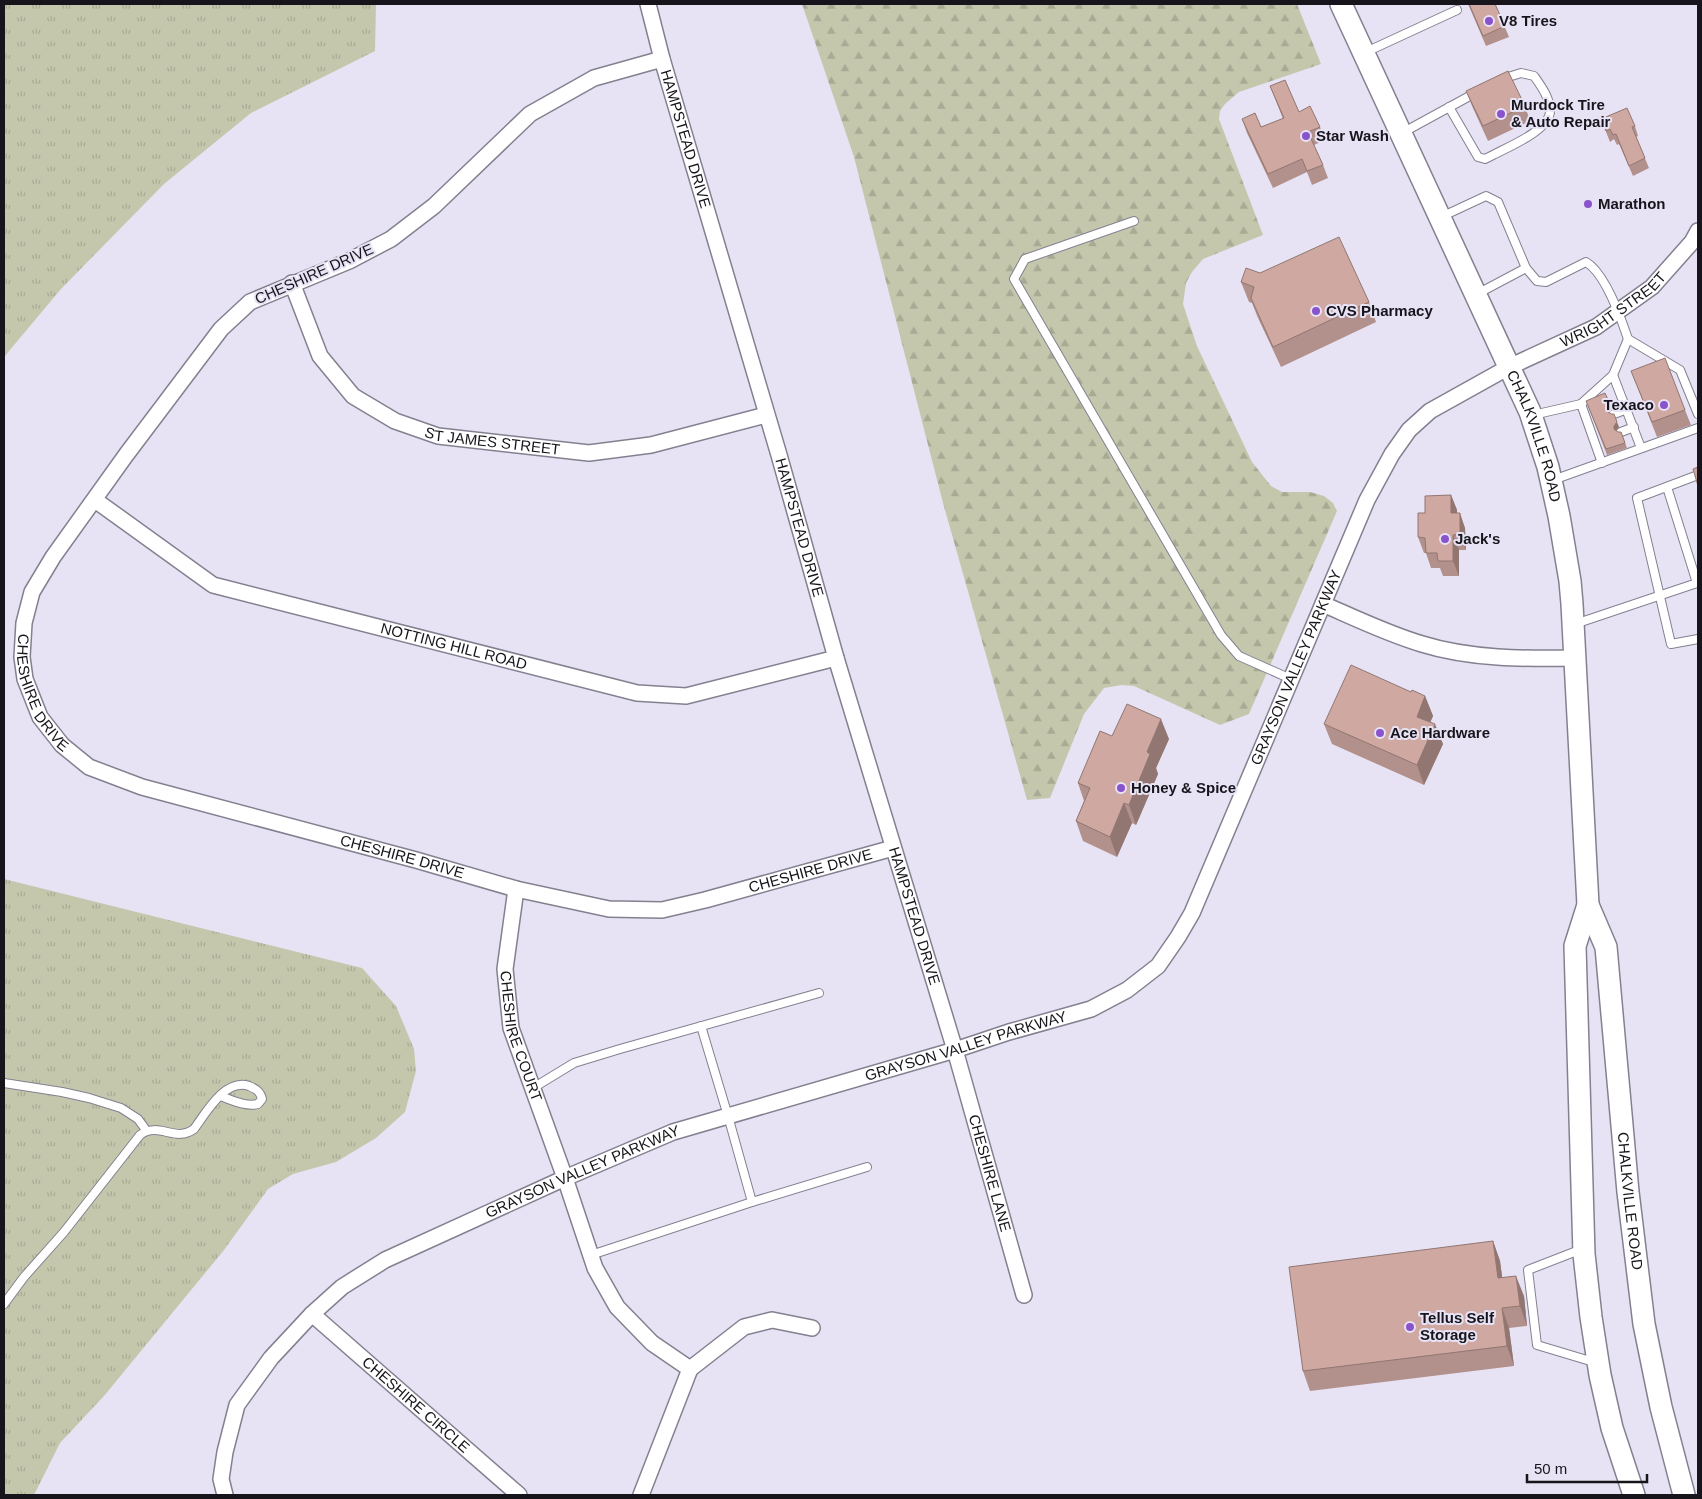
<svg xmlns="http://www.w3.org/2000/svg" width="1702" height="1499" viewBox="0 0 1702 1499" font-family="Helvetica,sans-serif">
<style>
.grass{fill:url(#grass-tufts)}
.forest{fill:url(#forest-firs)}
.lines{fill:none;stroke-linecap:round;stroke-linejoin:round}
.service-casing{stroke:#838090;stroke-width:10}
.minor-casing{stroke:#838090;stroke-width:18}
.secondary-casing{stroke:#838090;stroke-width:24}
.service{stroke:#fff;stroke-width:8}
.minor{stroke:#fff;stroke-width:15}
.secondary{stroke:#fff;stroke-width:21}
.wall{fill:#b2908b}
.shaded-wall{fill:#917671}
.building{fill:#cfa8a2;stroke:#917671}
.poi-dot{fill:#8953cb;stroke:#e7e3f5;stroke-width:2}
.labels{text-anchor:middle;stroke-width:4;stroke-linejoin:round;paint-order:stroke}
.poi-label{font-size:15px;font-weight:bold;fill:#17151b;stroke:#e7e3f5;text-anchor:start}
.street-label{font-size:15px;fill:#17151b;stroke:#e7e3f5}
</style>
<defs>
<pattern id="grass-tufts" width="24" height="20" patternUnits="userSpaceOnUse" patternTransform="scale(1.25)"><rect width="24" height="20" fill="#c5c7ad"/><path d="M3 7l-1-3M5 7V3M7 7l1-3M15 17l-1-3M17 17v-4M19 17l1-3" fill="none" stroke="#a8aa94"/></pattern>
<pattern id="forest-firs" width="22" height="20" patternUnits="userSpaceOnUse" patternTransform="scale(1.25)"><rect width="22" height="20" fill="#c5c7ad"/><path d="M5 1l3.5 6h-7zM16 11l3.5 6h-7z" fill="#a8aa94"/></pattern>
</defs>
<rect width="100%" height="100%" fill="#e7e3f5"/>
<g class="grass">
<polygon points="4,4 376,4 375,51 251,113 164,184 61,289 4,357"/>
<polygon points="4,879 362,968 396,1006 414,1049 416,1071 405,1112 376,1138 336,1162 293,1174 268,1189 224,1250 104,1396 60,1443 34,1495 4,1495"/>
</g>
<polygon class="forest" points="802,4 1297,4 1321,64 1239,92 1225,104 1220,111 1219,119 1263,235 1203,259 1192,272 1186,283 1183,304 1197,346 1252,462 1271,486 1282,492 1310,492 1324,496 1333,503 1337,511 1249,714 1220,725 1134,686 1122,685 1104,688 1084,714 1050,798 1027,800 943,503 854,157"/>
<g class="lines">
<g class="service-casing">
<g id="service">
<polyline points="1366,52 1457,10"/>
<path d="M1449,107L1478,157L1485,159L1493,155C1508,147 1550,130 1550,111C1550,98 1541,86 1534,76L1521,73L1502,79"/>
<polyline points="1402,133 1477,92"/>
<polyline points="1441,217 1486,196 1498,202 1526,268 1477,294"/>
<polyline points="1134,221 1025,259 1014,279 1221,635 1239,656 1291,679"/>
<path d="M1526,268L1537,281L1546,282L1586,262C1605,273 1621,318 1628,339L1680,370L1698,414"/>
<polyline points="1613,375 1641,448"/>
<polyline points="1581,404 1613,375 1628,339"/>
<polyline points="1614,414 1627,409"/>
<polyline points="1533,415 1581,404 1602,463"/>
<polyline points="1621,432 1634,427"/>
<polyline points="1698,475 1637,498 1671,644 1698,639"/>
<polyline points="1553,480 1698,428"/>
<polyline points="1575,624 1697,583 1667,487"/>
<polyline points="4,1083 62,1092 89,1098 121,1108 138,1119 146,1130"/>
<polyline points="533,1088 574,1063 620,1049 819,993"/>
<polyline points="752,1202 867,1167"/>
<polyline points="1582,1249 1528,1270 1537,1345 1597,1363"/>
<polyline points="591,1255 752,1202 728,1116 701,1026"/>
<path d="M4,1304L24,1277L64,1232L140,1135C159,1121 175,1143 194,1129C206,1113 225,1078 249,1086C256,1089 260,1091 262,1099L258,1104C245,1107 232,1100 220,1096"/>
</g>
</g>
<g class="minor-casing">
<g id="minor">
<path id="s1" d="M648,4L662,59L779,455L836,658L955,1050L1024,1295"/>
<path id="s2" d="M662,59L594,78L530,114L434,206L391,239L349,261L250,302L221,329L126,455L53,557L32,592L24,623L22,657L25,679L40,717L62,745L89,767L142,787L416,860L516,889L609,909L662,910L705,900L893,848"/>
<path id="s3" d="M292,283L320,356L353,396L395,421L438,436L589,453L651,445L766,415"/>
<path id="s4" d="M95,500L213,585L637,693L686,696L836,658"/>
<path d="M1323,604C1355,618 1388,634 1422,644C1470,659 1525,659 1575,658"/>
<path id="s5" d="M516,889L505,969L511,1028L565,1178L595,1268L617,1307L652,1343L690,1369"/>
<path id="s6" d="M312,1314L519,1495"/>
<path id="s7" d="M225,1495L221,1479L225,1452L237,1405L271,1358L312,1314L342,1287L385,1260L565,1178L673,1132L955,1050L1009,1032L1091,1009L1127,990L1158,966L1178,937L1192,913L1367,500L1392,454L1409,430L1430,411L1509,367L1596,327L1652,287L1692,242L1698,231"/>
<polyline points="641,1495 690,1369 744,1327 772,1320 812,1328"/>
</g>
</g>
<g class="secondary-casing">
<g id="secondary">
<path id="s8" d="M1341,4L1530,412L1548,467L1559,516L1570,581L1572,604L1588,905L1606,947L1628,1192L1644,1324L1661,1407L1684,1495"/>
<polyline points="1588,905 1575,946 1584,1254 1591,1317 1600,1375 1612,1428 1634,1495"/>
</g>
</g>
<use href="#service" class="service"/>
<use href="#minor" class="minor"/>
<use href="#secondary" class="secondary"/>
</g>
<g class="wall">
<polygon points="1468,4 1495,4 1509,37 1486,46"/>
<polygon points="1270,86 1299,112 1320,127 1325,140 1314,145 1323,165 1328,178 1312,185 1307,172 1273,188 1247,133 1242,119 1261,127 1283,119"/>
<polygon points="1466,91 1525,106 1530,121 1488,141 1472,106"/>
<polygon points="1601,119 1635,126 1638,136 1636,137 1649,168 1633,176 1619,144 1617,145 1614,139 1610,142"/>
<polygon points="1260,273 1369,302 1376,322 1281,367 1258,318 1252,303 1249,302 1241,282"/>
<polygon points="1631,371 1685,410 1691,425 1657,437"/>
<polygon points="1586,401 1612,409 1609,413 1619,427 1616,431 1618,432 1621,432 1627,448 1607,455"/>
<polygon points="1451,495 1457,510 1457,513 1465,528 1466,550 1459,550 1459,576 1443,576 1440,568 1431,568 1426,553 1424,553 1418,537 1425,513"/>
<polygon points="1411,692 1425,696 1433,716 1430,722 1443,744 1424,785 1332,744 1324,724"/>
<polygon points="1112,736 1169,739 1156,768 1158,774 1136,825 1132,823 1117,857 1083,841 1076,821 1084,801 1078,783"/>
<polygon points="1493,1241 1500,1261 1502,1277 1524,1296 1527,1326 1509,1328 1514,1366 1310,1391 1303,1371"/>
</g>
<g class="shaded-wall">
<polygon points="1610,404 1612,409 1609,413 1607,411 1607,408"/>
<polygon points="1617,422 1619,427 1616,431 1614,429 1614,426"/>
<polygon points="1451,495 1457,510 1457,528 1451,513"/>
<polygon points="1460,513 1465,528 1466,550 1460,534"/>
<polygon points="1453,535 1459,550 1459,576 1453,561"/>
<polygon points="1425,696 1433,716 1424,737 1417,717"/>
<polygon points="1161,719 1169,739 1156,768 1158,774 1136,825 1129,805 1147,752"/>
<polygon points="1435,724 1443,744 1424,785 1417,765"/>
<polygon points="1124,803 1132,823 1117,857 1110,837"/>
<polygon points="1493,1241 1500,1261 1505,1298 1498,1278"/>
<polygon points="1516,1276 1524,1296 1527,1326 1520,1306"/>
<polygon points="1502,1308 1509,1328 1514,1366 1507,1346"/>
</g>
<g class="building">
<polygon points="1469,4 1495,4 1505,26 1483,36"/>
<polygon points="1508,71 1525,106 1483,126 1466,91"/>
<polygon points="1285,80 1299,112 1310,106 1320,127 1308,132 1323,165 1307,171 1302,159 1268,174 1242,119 1255,113 1261,127 1284,118 1270,86"/>
<polygon points="1627,108 1635,126 1632,127 1645,158 1629,166 1616,134 1613,135 1610,129 1606,131 1601,119"/>
<polygon points="1339,237 1369,302 1273,347 1251,298 1254,287 1241,282 1246,268 1260,273"/>
<polygon points="1665,358 1685,410 1652,422 1631,371"/>
<polygon points="1605,393 1610,404 1607,408 1607,411 1611,414 1614,414 1617,422 1614,426 1614,429 1618,432 1621,432 1625,443 1606,449 1586,401"/>
<polygon points="1698,467 1698,486 1693,469"/>
<polygon points="1451,495 1451,513 1460,513 1460,534 1453,535 1453,561 1438,561 1437,553 1426,553 1425,538 1418,537 1418,513 1425,513 1425,496"/>
<polygon points="1351,665 1411,692 1412,690 1425,696 1417,717 1435,724 1417,765 1324,724"/>
<polygon points="1127,704 1161,719 1147,752 1150,754 1129,805 1124,803 1110,837 1076,821 1090,788 1078,783 1100,731 1112,736"/>
<polygon points="1493,1241 1498,1278 1516,1276 1520,1306 1502,1308 1507,1346 1303,1371 1289,1267"/>
</g>
<g class="poi-dot">
<circle cx="1489" cy="21" r="5"/>
<circle cx="1501" cy="114" r="5"/>
<circle cx="1306" cy="136" r="5"/>
<circle cx="1588" cy="204" r="5"/>
<circle cx="1316" cy="311" r="5"/>
<circle cx="1664" cy="405" r="5"/>
<circle cx="1445" cy="539" r="5"/>
<circle cx="1380" cy="733" r="5"/>
<circle cx="1121" cy="788" r="5"/>
<circle cx="1410" cy="1327" r="5"/>
</g>
<g class="labels">
<g class="poi-label">
<text x="1499" y="26">V8 Tires</text>
<text x="1511" y="110">Murdock Tire<tspan x="1511" dy="17">&amp; Auto Repair</tspan></text>
<text x="1316" y="141">Star Wash</text>
<text x="1598" y="209">Marathon</text>
<text x="1326" y="316">CVS Pharmacy</text>
<text x="1654" y="410" text-anchor="end">Texaco</text>
<text x="1455" y="544">Jack's</text>
<text x="1390" y="738">Ace Hardware</text>
<text x="1131" y="793">Honey &amp; Spice</text>
<text x="1420" y="1323">Tellus Self<tspan x="1420" dy="17">Storage</tspan></text>
</g>
<g class="street-label">
<text dy="5" stroke="none"><textPath href="#s1" startOffset="140">HAMPSTEAD DRIVE</textPath></text>
<text transform="translate(314 274) rotate(-24)" y="5">CHESHIRE DRIVE</text>
<text dy="5" stroke="none"><textPath href="#s7" startOffset="1964">WRIGHT STREET</textPath></text>
<text dy="5" stroke="none"><textPath href="#s8" startOffset="474">CHALKVILLE ROAD</textPath></text>
<text dy="5" stroke="none"><textPath href="#s3" startOffset="279">ST JAMES STREET</textPath></text>
<text dy="5" stroke="none"><textPath href="#s1" startOffset="545">HAMPSTEAD DRIVE</textPath></text>
<text dy="5" stroke="none"><textPath href="#s4" startOffset="394">NOTTING HILL ROAD</textPath></text>
<text dy="5" stroke="none"><textPath href="#s7" startOffset="1462">GRAYSON VALLEY PARKWAY</textPath></text>
<text dy="5" stroke="none"><textPath href="#s2" startOffset="956">CHESHIRE DRIVE</textPath></text>
<text dy="5" stroke="none"><textPath href="#s2" startOffset="1375">CHESHIRE DRIVE</textPath></text>
<text dy="5" stroke="none"><textPath href="#s2" startOffset="1795">CHESHIRE DRIVE</textPath></text>
<text dy="5" stroke="none"><textPath href="#s1" startOffset="950">HAMPSTEAD DRIVE</textPath></text>
<text dy="5" stroke="none"><textPath href="#s5" startOffset="150">CHESHIRE COURT</textPath></text>
<text dy="5" stroke="none"><textPath href="#s7" startOffset="922">GRAYSON VALLEY PARKWAY</textPath></text>
<text dy="5" stroke="none"><textPath href="#s7" startOffset="518">GRAYSON VALLEY PARKWAY</textPath></text>
<text dy="5" stroke="none"><textPath href="#s1" startOffset="1218">CHESHIRE LANE</textPath></text>
<text dy="5" stroke="none"><textPath href="#s8" startOffset="1249">CHALKVILLE ROAD</textPath></text>
<text dy="5" stroke="none"><textPath href="#s6" startOffset="138">CHESHIRE CIRCLE</textPath></text>
</g>
</g>
<rect width="1702" height="1499" fill="none" stroke="#17151b" stroke-width="10"/>
<path d="M1527 1474v8h120v-8" fill="none" stroke="#17151b" stroke-width="2.5"/>
<text x="1534" y="1474" font-size="15" fill="#17151b" stroke="#e7e3f5" stroke-width="4" paint-order="stroke">50 m</text>
</svg>
